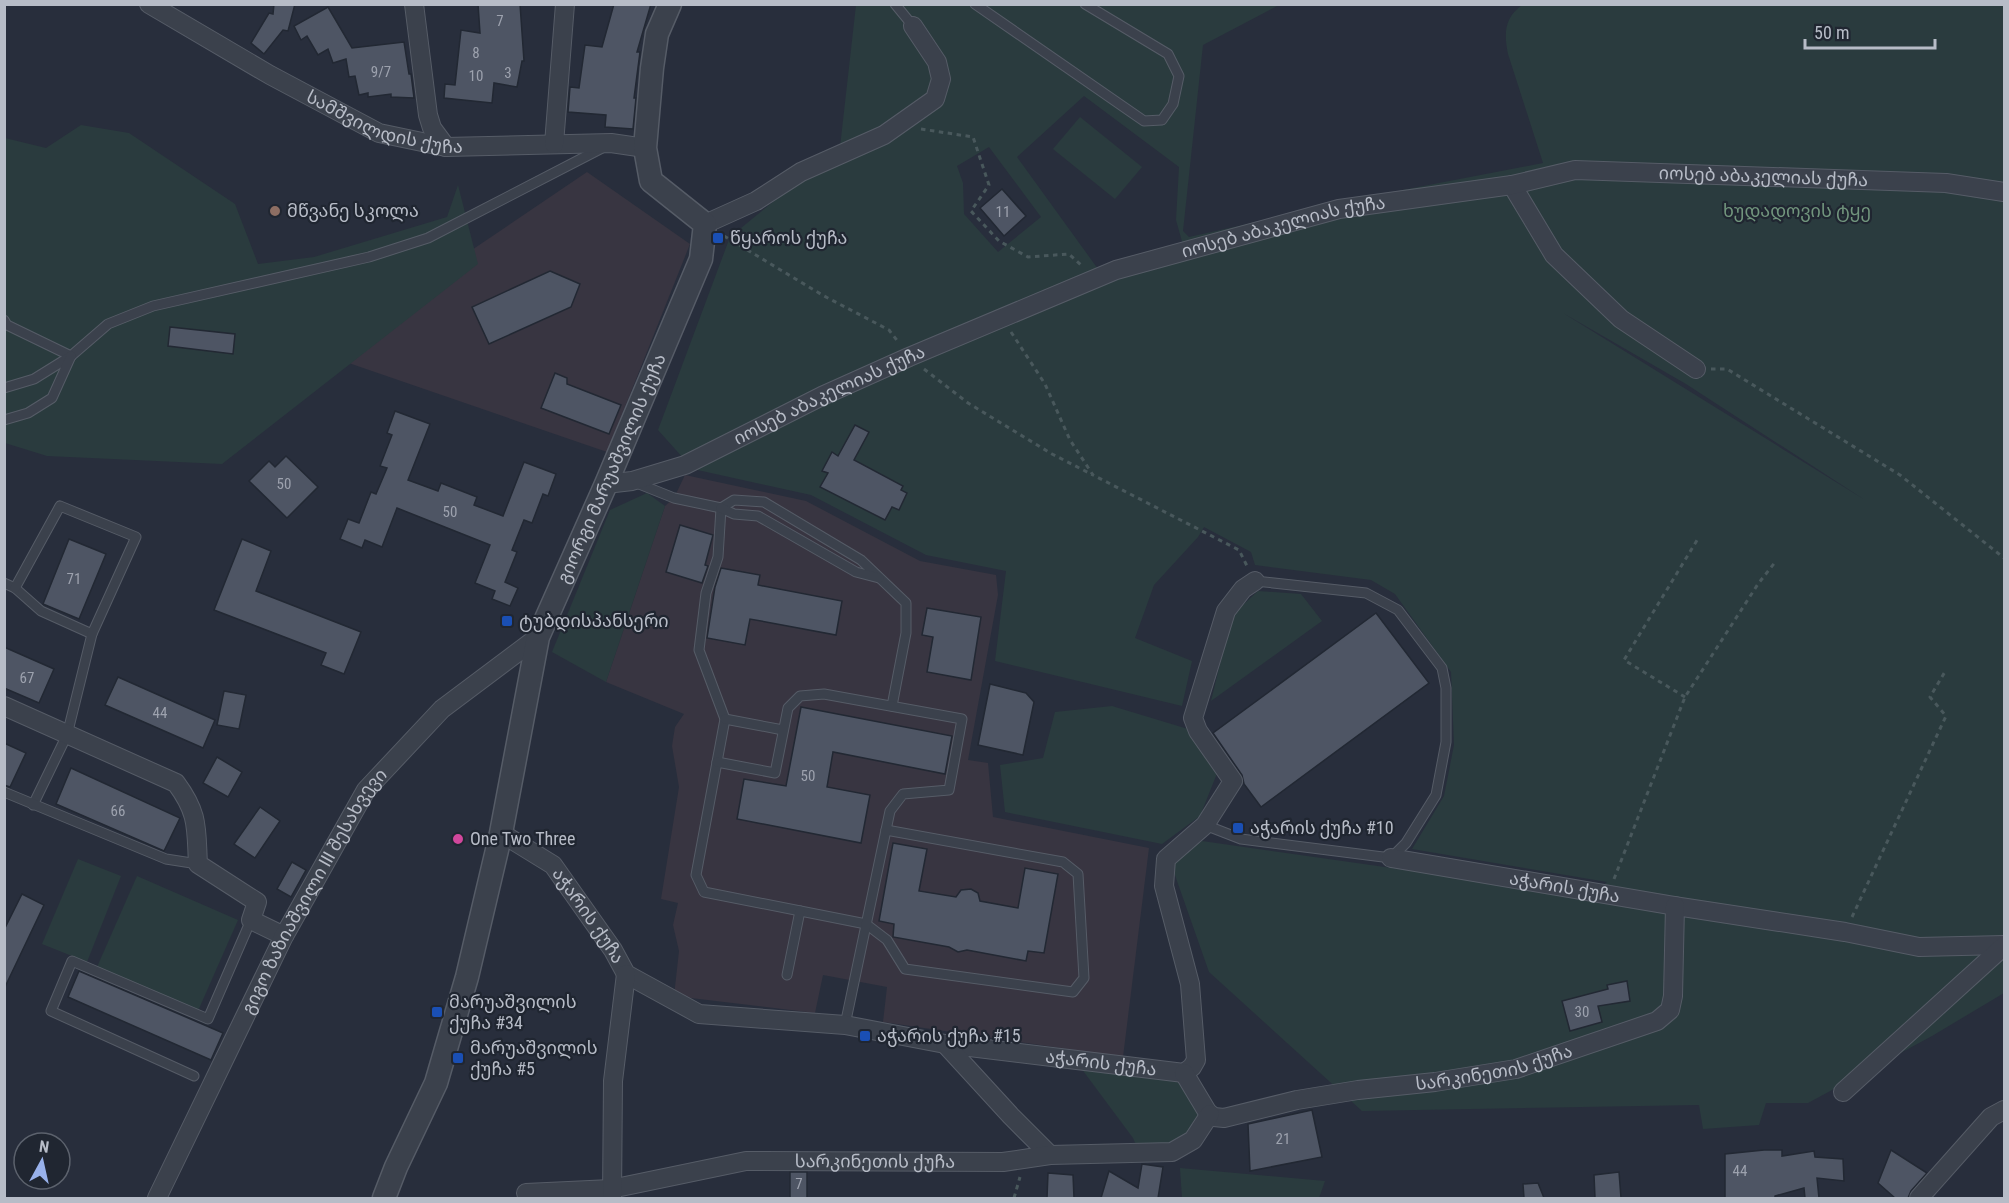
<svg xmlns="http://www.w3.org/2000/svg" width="2009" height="1203" viewBox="0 0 2009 1203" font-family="'Roboto Condensed','Noto Sans Georgian',sans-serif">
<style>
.medical{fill:#383541}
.green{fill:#2a3b3e;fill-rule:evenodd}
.building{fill:#4e5564;stroke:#222833;stroke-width:1.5}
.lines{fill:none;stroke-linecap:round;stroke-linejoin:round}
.service-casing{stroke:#565c67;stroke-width:11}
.minor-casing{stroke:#565c67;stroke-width:20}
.tertiary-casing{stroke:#565c67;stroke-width:25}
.path{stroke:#49585c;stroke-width:3;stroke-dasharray:4.5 4.5;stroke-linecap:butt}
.service{stroke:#3b414c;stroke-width:9}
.minor{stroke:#3b414c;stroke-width:18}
.tertiary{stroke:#3b414c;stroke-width:22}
.education-dot{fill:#8d6e63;stroke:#202631;stroke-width:2}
.transit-dot{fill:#1a4fb4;stroke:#202631;stroke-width:2}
.hotel-dot{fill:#d1479c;stroke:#202631;stroke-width:2}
.labels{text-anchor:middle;stroke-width:4.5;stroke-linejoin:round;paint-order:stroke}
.number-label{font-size:15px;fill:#9da2ae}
.street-label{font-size:18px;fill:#b7bcc7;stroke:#202631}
.poi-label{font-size:18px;fill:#b7bcc7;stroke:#202631;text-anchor:start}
.park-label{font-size:18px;fill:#71957d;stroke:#202631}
</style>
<rect width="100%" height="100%" fill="#282e3c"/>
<g class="medical">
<polygon points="587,172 690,244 607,452 340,360 426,281"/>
<polygon points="685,475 806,501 920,561 996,575 998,595 968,760 988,763 993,817 1149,848 1123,1057 883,1022 887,987 823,975 815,1013 674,996 679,951 673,925 678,903 661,899 679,787 672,746 675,727 684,714 606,682 665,506 674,498"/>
</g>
<g class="green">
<path d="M856,5H1279L1203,45L1183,231L1189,237L1387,193L1543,163L1508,54C1504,34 1504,18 1522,5H2004V993L1932,1036L1808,1103H1766L1759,1125L1703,1129L1699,1105L1362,1111L1209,972L1170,861L1202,841L1589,896L1607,882L1412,849L1444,796L1454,745L1451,672L1395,594L1371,580L1255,565L1251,552L1204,527L1198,537L1154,585L1135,638L1192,661L1182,706L995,661L1006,571L926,555L811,495L693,469L658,430L730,237L840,147ZM1084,96L1179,167L1176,220L1183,245L1098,269L1017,157ZM989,147L1041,217L998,252L964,214L963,183L957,166ZM1563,313L1686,384L1865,500Z"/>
<polygon points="1080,117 1142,167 1115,199 1053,149"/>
<polygon points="81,125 129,133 235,204 258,264 314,257 447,217 458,185 478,264 222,464 47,456 5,443 5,138 46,148"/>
<polygon points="647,493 665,506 606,682 552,652 610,510"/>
<polygon points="1258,591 1301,594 1322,621 1211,701 1232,615"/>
<polygon points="1112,706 1188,729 1218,771 1200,816 1162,844 1005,812 1000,765 1043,758 1055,712"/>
<polygon points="78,859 121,876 87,962 42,944"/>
<polygon points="137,876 238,920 198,1011 97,967"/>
<polygon points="1081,1068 1184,1083 1204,1117 1178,1146 1137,1147 1133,1138"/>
<polygon points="1180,1168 1325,1181 1319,1198 1182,1198"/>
</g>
<g class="building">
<polygon points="274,4 295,4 288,31 283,30 264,54 251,43 269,13 273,14"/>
<polygon points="478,4 520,4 524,61 522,61 517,87 494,83 492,103 444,98 445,84 455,85 461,30 480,33"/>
<polygon points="614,4 651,4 637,52 640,52 634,98 636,98 633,129 605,127 606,115 568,112 570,87 579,88 585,45 602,47"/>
<polygon points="328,7 352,48 404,42 409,74 411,74 414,98 391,97 391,94 368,97 368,93 359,95 355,76 349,77 346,59 333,63 328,49 318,55 307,36 301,40 294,26"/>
<polygon points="1002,189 1026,216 1004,236 980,208"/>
<polygon points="550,271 580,284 571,307 489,344 472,307"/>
<polygon points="170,327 235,334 233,354 168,346"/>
<polygon points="555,373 567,378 567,384 621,405 609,434 541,408"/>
<polygon points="395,411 430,424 408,480 438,491 441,483 477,497 474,505 503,516 524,462 556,474 548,496 543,494 532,523 524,520 512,550 517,552 505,582 518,588 510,606 492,599 495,591 475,583 490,545 397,508 382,547 365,540 362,548 340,539 348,519 359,523 371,492 376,494 387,468 380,466 392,435 387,433"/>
<polygon points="855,425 869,432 854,460 903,486 901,490 907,493 899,510 892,507 885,520 820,487 828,473 822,471 832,452 838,456"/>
<polygon points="286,456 318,487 287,518 249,481 269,461 275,467"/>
<polygon points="680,525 713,535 705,565 708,566 702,583 666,572"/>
<polygon points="69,539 106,554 79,619 43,604"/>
<polygon points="242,539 271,551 256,591 361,632 344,674 321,665 326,653 214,610"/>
<polygon points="721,568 760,575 758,585 842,601 836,635 750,619 745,645 707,638 715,587"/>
<polygon points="927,608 981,617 971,680 927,672 933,637 922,635"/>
<polygon points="1376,613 1429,683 1261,807 1244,784 1242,775 1213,733"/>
<polygon points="4,647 54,669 39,703 4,688"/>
<polygon points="118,677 215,720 203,748 105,705"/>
<polygon points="990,684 1026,693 1034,702 1023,755 978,745"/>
<polygon points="224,691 246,695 239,729 217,725"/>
<polygon points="801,707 952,736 945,774 833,752 827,787 870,795 861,843 737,819 744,779 786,786"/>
<polygon points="4,743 26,753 10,787 4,785"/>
<polygon points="217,757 242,772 228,797 203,783"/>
<polygon points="71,768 180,818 164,851 56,804"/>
<polygon points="260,807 280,821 255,858 234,844"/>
<polygon points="893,843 927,849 919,891 956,897 961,890 971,889 978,893 980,901 1018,908 1025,868 1058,874 1044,953 1028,951 1026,961 967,950 958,952 949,947 893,937 894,924 879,921"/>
<polygon points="292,862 306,870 291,897 277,889"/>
<polygon points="22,894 44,905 4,989 4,930"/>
<polygon points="79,971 223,1033 211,1060 68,997"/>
<polygon points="1627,981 1630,1001 1598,1006 1602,1022 1570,1031 1562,1001 1608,989 1607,985"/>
<polygon points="1312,1110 1322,1157 1250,1171 1248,1124"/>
<polygon points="1764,1150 1782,1150 1782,1156 1814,1151 1815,1157 1843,1159 1844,1181 1817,1178 1819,1198 1805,1198 1804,1188 1775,1196 1775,1198 1725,1198 1725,1154"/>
<polygon points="1891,1150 1927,1173 1911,1191 1908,1198 1895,1198 1878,1183"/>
<polygon points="1142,1164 1163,1167 1158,1198 1101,1198 1109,1171 1138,1188"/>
<rect x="790" y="1172" width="17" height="26"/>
<polygon points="1619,1172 1621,1198 1595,1198 1594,1175"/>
<polygon points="1048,1173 1073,1175 1074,1198 1047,1198"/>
<polygon points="1538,1183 1544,1198 1524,1198 1523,1184"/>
</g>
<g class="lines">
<g class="service-casing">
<g id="service">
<polyline points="895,4 913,26"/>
<polyline points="975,4 1144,121 1162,120 1173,104 1179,76 1168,54 1085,4"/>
<polyline points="4,320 7,325 71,356 108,324 153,306 369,257 428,238 604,147"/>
<polyline points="4,388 34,379 71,356"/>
<polyline points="4,420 28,413 52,398 71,356"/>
<polyline points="634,482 674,498 721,508 718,557 706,593 699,650 725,719 696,875 704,892 866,924 887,940 905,969 1073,992 1084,978 1078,874 1063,862 886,830"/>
<polyline points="721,508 734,500 764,502 861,560 906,603 906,633 892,706"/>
<polyline points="721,508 734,514 758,516 856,572 879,578"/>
<polyline points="4,583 15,588 41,611 92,634"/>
<polyline points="15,588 60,506 136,537 92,634 67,735 33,805"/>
<polyline points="725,719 783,730"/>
<polyline points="717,762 775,773 788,708 800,696 824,694 962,719 949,790 903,794 890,811 845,1025"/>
<polyline points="4,792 166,859 198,864"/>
<polyline points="1205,825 1241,839 1391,858 1406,843 1436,795 1446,742 1446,688 1442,668 1398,610 1366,593 1255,581"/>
<polyline points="787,975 800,911"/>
<polyline points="194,1076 51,1011 72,961 208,1019 251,920"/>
</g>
</g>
<g class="minor-casing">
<g id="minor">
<path id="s1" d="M149,4L270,75L379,133L446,147L611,143L645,148"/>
<polyline points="414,4 428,115 432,128 446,147"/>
<polyline points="554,144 565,4"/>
<polyline points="1512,185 1554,255 1621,319 1696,369"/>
<polyline points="705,224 756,201 801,172 884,135 935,99 941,79 937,62 913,26"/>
<path id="s2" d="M606,484L632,481L685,465L822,396L909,357L1116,270L1339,209L1512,185L1575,170L1946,183L2004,192"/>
<path d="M4,706L176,783C199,814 196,828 198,864L257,902L251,920L284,936"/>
<path id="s3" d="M501,833L553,865L613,950L626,974L699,1014L845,1025L945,1044L1184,1073L1192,1067L1196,1060L1190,984L1164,886L1166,859L1205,825L1233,781L1198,731L1193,718L1226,611L1243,589L1255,581"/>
<path id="s4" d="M1391,858L1675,906L1845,932L1919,947L2004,945"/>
<polyline points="945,1044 1011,1116 1050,1155"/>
<path id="s5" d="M1184,1073L1208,1113L1214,1117L1224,1118L1297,1100L1358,1090L1435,1082L1516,1069L1657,1021L1670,1010L1673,996L1675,906"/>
<polyline points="1843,1092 2004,946"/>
<path id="s6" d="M526,1193L611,1189L746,1161L1003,1162L1050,1155L1172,1152L1193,1140L1210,1114"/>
<path id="s7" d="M157,1198L284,936L366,790L442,709L538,637"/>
<polyline points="612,1198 613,1081 626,974"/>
<polyline points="1919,1198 1991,1117 2004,1110"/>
</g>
</g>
<g class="tertiary-casing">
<g id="tertiary">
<path id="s8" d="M384,1198L396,1167L436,1083L467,977L501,833L538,637L606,484L701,259L705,224L651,181L645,148L652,68L657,34L670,4"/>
</g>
</g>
<g class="path">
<polyline points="921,129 973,137 989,185 971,211 999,241 1028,257 1069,254 1081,265"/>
<polyline points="724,236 824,296 889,330 899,343"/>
<polyline points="1011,332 1045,384 1070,440 1093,475 1239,550 1247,566"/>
<polyline points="924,369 968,403 1052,454 1093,475"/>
<polyline points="1711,369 1727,369 1900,475 2004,558"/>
<polyline points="1685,697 1624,660 1699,537"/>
<polyline points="1614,879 1685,697 1758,584 1776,561"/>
<polyline points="1852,917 1946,716 1930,697 1946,670"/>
<polyline points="1014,1198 1020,1177"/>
</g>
<use href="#service" class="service"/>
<use href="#minor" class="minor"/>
<use href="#tertiary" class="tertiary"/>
</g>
<circle class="education-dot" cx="275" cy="211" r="6"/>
<g class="transit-dot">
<rect x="712" y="232" width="12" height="12" rx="3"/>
<rect x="501" y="615" width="12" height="12" rx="3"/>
<rect x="1232" y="822" width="12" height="12" rx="3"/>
<rect x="431" y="1006" width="12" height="12" rx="3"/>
<rect x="859" y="1030" width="12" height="12" rx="3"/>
<rect x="452" y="1052" width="12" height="12" rx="3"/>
</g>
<circle class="hotel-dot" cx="458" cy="839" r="6"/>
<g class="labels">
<g class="number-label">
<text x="500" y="26">7</text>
<text x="476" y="58">8</text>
<text x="381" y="77">9/7</text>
<text x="508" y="78">3</text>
<text x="476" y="81">10</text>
<text x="1003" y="217">11</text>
<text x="284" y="489">50</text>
<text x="450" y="517">50</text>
<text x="74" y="584">71</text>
<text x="27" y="683">67</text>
<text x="160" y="718">44</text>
<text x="808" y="781">50</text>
<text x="118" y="816">66</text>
<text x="1582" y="1017">30</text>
<text x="1283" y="1144">21</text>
<text x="1740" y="1176">44</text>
<text x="799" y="1189">7</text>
</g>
<g class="street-label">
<text dy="6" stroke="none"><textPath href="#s1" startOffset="266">სამშვილდის ქუჩა</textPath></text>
<text dy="6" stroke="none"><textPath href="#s2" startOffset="1214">იოსებ აბაკელიას ქუჩა</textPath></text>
<text dy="6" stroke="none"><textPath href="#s2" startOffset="728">იოსებ აბაკელიას ქუჩა</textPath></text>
<text dy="6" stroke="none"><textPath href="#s2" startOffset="242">იოსებ აბაკელიას ქუჩა</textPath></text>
<text dy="6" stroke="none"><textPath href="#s8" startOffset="768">გიორგი მარუაშვილის ქუჩა</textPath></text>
<text dy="6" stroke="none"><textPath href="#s4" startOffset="176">აჭარის ქუჩა</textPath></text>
<text dy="6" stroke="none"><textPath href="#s7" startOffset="345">გიგო ზაზიაშვილი III შესახვევი</textPath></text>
<text dy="6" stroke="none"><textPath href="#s3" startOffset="123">აჭარის ქუჩა</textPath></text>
<text dy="6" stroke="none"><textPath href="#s3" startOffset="681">აჭარის ქუჩა</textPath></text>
<text dy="6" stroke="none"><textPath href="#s5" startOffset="339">სარკინეთის ქუჩა</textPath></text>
<text dy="6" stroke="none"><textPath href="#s6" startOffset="352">სარკინეთის ქუჩა</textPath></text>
</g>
<g class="poi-label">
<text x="287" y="217">მწვანე სკოლა</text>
<text x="730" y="244">წყაროს ქუჩა</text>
<text x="519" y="627">ტუბდისპანსერი</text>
<text x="1250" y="834">აჭარის ქუჩა #10</text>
<text x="470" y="845">One Two Three</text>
<text x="449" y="1008">მარუაშვილის<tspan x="449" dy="21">ქუჩა #34</tspan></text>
<text x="877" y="1042">აჭარის ქუჩა #15</text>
<text x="470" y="1054">მარუაშვილის<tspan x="470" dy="21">ქუჩა #5</tspan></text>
</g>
<g class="park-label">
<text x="1797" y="217">ხუდადოვის ტყე</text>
</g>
</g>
<rect width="2009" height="1203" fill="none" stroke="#b7bcc7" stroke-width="12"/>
<g transform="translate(42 1161) rotate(8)"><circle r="28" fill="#202631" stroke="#5c626d" stroke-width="1.5"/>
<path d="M0-4.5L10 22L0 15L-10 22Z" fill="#98b1eb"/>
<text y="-9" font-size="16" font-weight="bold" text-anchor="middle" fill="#b7bcc7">N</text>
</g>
<path d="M1805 39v9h130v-9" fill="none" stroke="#b7bcc7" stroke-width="3"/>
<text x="1814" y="39" font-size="18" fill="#b7bcc7" stroke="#202631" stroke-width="4.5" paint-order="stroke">50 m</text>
</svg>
